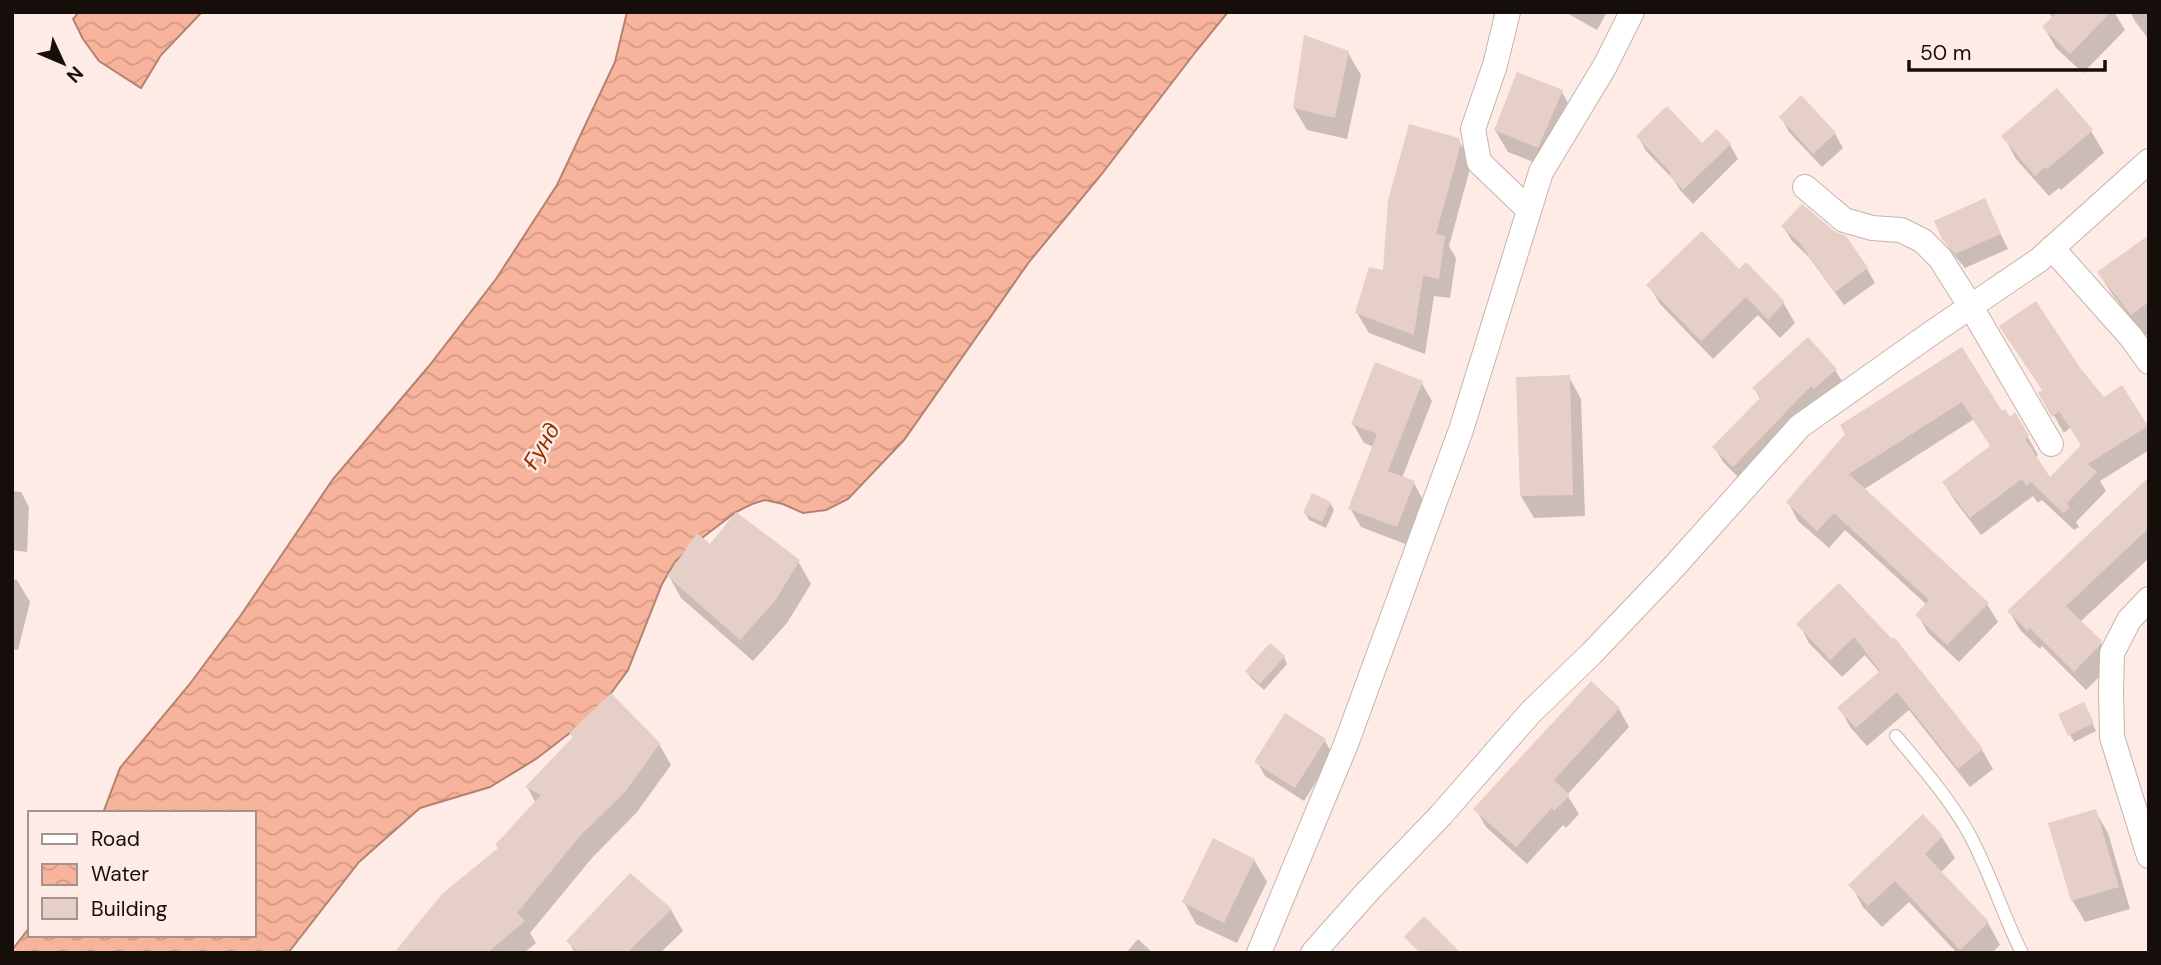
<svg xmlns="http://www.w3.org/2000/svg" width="2161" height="965" viewBox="0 0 2161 965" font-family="'DM Sans',sans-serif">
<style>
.water{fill:url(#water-waves);stroke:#b48270;stroke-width:2}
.shadow{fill:#0003}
.building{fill:#e5cfc7}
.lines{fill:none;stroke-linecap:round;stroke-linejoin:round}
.service-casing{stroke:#c8b3ab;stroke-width:14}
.minor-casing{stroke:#c8b3ab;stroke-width:26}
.service{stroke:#fff;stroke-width:12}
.minor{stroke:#fff;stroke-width:24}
.labels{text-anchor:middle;stroke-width:5;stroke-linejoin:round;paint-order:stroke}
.water-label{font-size:23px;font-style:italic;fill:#913104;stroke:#feebe5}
</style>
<defs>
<pattern id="water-waves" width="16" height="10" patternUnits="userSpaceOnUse" patternTransform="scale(1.75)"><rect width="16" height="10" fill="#f8b39c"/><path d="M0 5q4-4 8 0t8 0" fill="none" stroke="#d49985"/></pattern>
</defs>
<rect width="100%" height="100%" fill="#feebe5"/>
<g class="water">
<polygon points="79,12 202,12 161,55 141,88 99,61 83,39 73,19"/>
<polygon points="627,12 1228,12 1197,50 1101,175 1029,262 904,440 848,499 826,510 803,513 783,504 765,500 752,504 736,512 694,544 675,562 662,584 628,670 597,712 536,759 490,787 420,808 359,862 288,953 12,953 12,950 30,927 30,935 254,935 254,813 103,813 120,768 189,685 241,615 333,479 429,366 496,279 557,185 615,62"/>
</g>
<g class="shadow">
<polygon points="1565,12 1607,12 1597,30"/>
<polygon points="2048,12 2114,12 2125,30 2083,73 2056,48 2044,27 2053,18"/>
<polygon points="2130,12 2149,12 2149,40 2135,21"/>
<polygon points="1348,53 1361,75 1347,139 1307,130 1294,108"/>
<polygon points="1562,92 1574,114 1551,169 1508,152 1495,130"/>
<polygon points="1781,117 1835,134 1843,148 1822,167 1789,132"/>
<polygon points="2091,131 2104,153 2061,190 2059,188 2049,196 2016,159 2004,137"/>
<polygon points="1638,136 1702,146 1730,145 1738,159 1693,204 1680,190 1673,179 1646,151"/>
<polygon points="1458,139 1470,160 1471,165 1449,246 1456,258 1450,298 1434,296 1425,354 1369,333 1357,313 1385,272"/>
<polygon points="1984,200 2008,249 1965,268 1953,254 1944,239"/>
<polygon points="1783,226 1867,269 1875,283 1844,305 1809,257 1792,241"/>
<polygon points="2149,237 2149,333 2145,336 2112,294 2099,273"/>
<polygon points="1746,265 1784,304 1795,323 1780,338 1758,315 1713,359 1660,304 1649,285 1739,272"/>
<polygon points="1961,349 2002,413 2009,419 2015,415 2038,455 2035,458 2049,480 2082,445 2071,427 2064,433 2041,393 2079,370 2104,399 2122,388 2149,431 2149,450 2100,481 2106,491 2076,522 2079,527 2074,530 2042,500 2038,503 2033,496 1981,535 1955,501 1944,483 1992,447 1974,419 1863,490 1987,604 1998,622 1959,662 1928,633 1918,615 1927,605 1845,530 1829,548 1798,521 1788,502"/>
<polygon points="1835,370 1844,384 1742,481 1723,462 1715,448 1761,400 1754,388"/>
<polygon points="1569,377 1581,399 1585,516 1534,518 1521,496"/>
<polygon points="1421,382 1432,401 1402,478 1414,483 1424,502 1408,545 1361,527 1350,508 1374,447 1364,443 1353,424"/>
<polygon points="2149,479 2149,558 2080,622 2100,642 2112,661 2109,667 2086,690 2042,646 2040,649 2020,630 2009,611"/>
<polygon points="12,491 21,492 29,507 27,552 12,550"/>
<polygon points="1330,503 1334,510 1326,528 1309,520 1305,513"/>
<polygon points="798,561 811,584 787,623 753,661 681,598 669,576"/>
<polygon points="12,579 17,580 30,602 18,650 12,649"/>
<polygon points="1799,624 1892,642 1894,640 1982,750 1993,769 1970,787 1909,710 1867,746 1850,727 1840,708 1880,673 1865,655 1842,677 1809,643"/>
<polygon points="1284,657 1287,664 1264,690 1251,678 1247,672"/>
<polygon points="1619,709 1629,727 1567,795 1579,814 1566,828 1563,825 1527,864 1486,827 1476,809"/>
<polygon points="2087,711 2096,731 2074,742 2070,735"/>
<polygon points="1325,741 1333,755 1304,801 1265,776 1257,762"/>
<polygon points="659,744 671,765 637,812 592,858 530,933 536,943 524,953 395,953 499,849 536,803 527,787"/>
<polygon points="2095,811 2108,833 2130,909 2085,922 2072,900"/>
<polygon points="1942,837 1955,858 1940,873 1988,923 2000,945 1992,953 1957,953 1909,902 1882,927 1863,907 1851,885"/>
<polygon points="1254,860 1267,882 1237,943 1196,924 1184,902"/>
<polygon points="630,876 671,910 683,931 660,953 575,953 568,941"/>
<polygon points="1138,939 1153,953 1126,953"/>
</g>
<g class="building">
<polygon points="2057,12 2111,12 2070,54 2042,27"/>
<polygon points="1304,35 1349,51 1335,118 1293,108"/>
<polygon points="1517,72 1563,90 1538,148 1494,130"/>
<polygon points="2057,88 2093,130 2047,169 2045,167 2035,176 2001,136"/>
<polygon points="1801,95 1836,133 1813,154 1779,117"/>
<polygon points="1667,106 1702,143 1717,129 1731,144 1683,190 1669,175 1671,173 1636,136"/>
<polygon points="1409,124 1459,138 1461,144 1436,234 1445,236 1439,279 1423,276 1414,335 1355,313 1369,267 1383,270 1388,201"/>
<polygon points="1985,198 2001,234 1955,254 1942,239 1934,221"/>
<polygon points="1802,204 1834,231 1846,236 1868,268 1835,292 1799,242 1781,226"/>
<polygon points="1702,231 1739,269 1746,262 1785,302 1768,320 1746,297 1701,341 1646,285"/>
<polygon points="2149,235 2149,302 2131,315 2097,272"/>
<polygon points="2036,301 2081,369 2104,397 2122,385 2148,426 2088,464 2097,472 2067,503 2070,508 2063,513 2031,482 2026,486 2022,479 1970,518 1942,482 1990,446 1962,402 1849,474 1989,603 1947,645 1915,615 1929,600 1834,513 1817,531 1786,502 1845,434 1840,425 1962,347 2002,411 2005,409 2010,417 2015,412 2029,436 2025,439 2050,477 2081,445 2059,411 2052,417 2038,393 2042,390 1999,326"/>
<polygon points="1808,337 1837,369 1814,389 1811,386 1733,467 1712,447 1761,397 1752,388"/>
<polygon points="1375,362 1423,381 1388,471 1415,481 1397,527 1348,509 1377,434 1351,424"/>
<polygon points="1570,375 1573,495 1520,496 1516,377"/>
<polygon points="2149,477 2149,528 2066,606 2102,641 2098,647 2074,672 2030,628 2028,631 2007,611"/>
<polygon points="1312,493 1331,502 1322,522 1303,513"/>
<polygon points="736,512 800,560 775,601 740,640 667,576 697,533 710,544"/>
<polygon points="1839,583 1892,639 1894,637 1983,749 1958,769 1897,692 1856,728 1837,708 1880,671 1854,637 1830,660 1796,624"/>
<polygon points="1270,643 1285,656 1260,684 1245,671"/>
<polygon points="1591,681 1620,708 1554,780 1570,795 1554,811 1552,808 1516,847 1473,809"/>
<polygon points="611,693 660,743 626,791 580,836 517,913 525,921 487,953 394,953 442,894 498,848 495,845 541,795 525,787 573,737 569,733"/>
<polygon points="2084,702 2094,723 2068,736 2058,714"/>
<polygon points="1285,713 1326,739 1295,788 1254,762"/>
<polygon points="2096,809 2119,887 2071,901 2048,823"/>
<polygon points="1923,814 1943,836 1925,854 1989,922 1960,950 1895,881 1868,906 1848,885"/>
<polygon points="1213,838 1255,859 1224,923 1182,902"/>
<polygon points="630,873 672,909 627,953 579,953 566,941"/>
<polygon points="1424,916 1461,953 1420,953 1404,937"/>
</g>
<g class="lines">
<g class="service-casing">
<path id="service" d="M1896,736C1921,766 1948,797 1967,830C1989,869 2002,913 2022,953"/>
</g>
<g class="minor-casing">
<g id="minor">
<polyline points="1508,12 1495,65 1473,129 1479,162 1528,209"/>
<polyline points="1805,187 1844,220 1872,228 1901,230 1923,241 1940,258 1971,307 2051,444"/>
<polyline points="2052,248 2131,337 2149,362"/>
<polyline points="2149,599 2129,620 2112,653 2111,693 2112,737 2149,856"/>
<polyline points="1259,953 1346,744 1461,430 1541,172 1605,66 1632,12"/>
<polyline points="1313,953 1368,891 1441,815 1531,712 1591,654 1671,570 1800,426 1933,332 2039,260 2149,161"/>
</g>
</g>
<use href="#service" class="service"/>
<use href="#minor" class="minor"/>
</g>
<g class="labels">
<g class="water-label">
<text transform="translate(541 446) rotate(-59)" y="8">Ғунд</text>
</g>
</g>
<rect width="2161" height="965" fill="none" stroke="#150e0b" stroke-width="28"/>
<rect x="28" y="811" width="228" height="126" fill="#feebe5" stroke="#a1938e" stroke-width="2"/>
<rect x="42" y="834" width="35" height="10" fill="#ffffff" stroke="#a1938e" stroke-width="2"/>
<text x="91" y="846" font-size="21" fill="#150e0b">Road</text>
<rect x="42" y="864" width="35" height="21" fill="url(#water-waves)" stroke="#a1938e" stroke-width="2"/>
<text x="91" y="881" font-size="21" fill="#150e0b">Water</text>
<rect x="42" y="898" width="35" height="21" fill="#e5cfc7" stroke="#a1938e" stroke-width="2"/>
<text x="91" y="916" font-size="21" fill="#150e0b">Building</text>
<g transform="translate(63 63) rotate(134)" stroke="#feebe5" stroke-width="5" paint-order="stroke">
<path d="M0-5L12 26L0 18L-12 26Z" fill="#150e0b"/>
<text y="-10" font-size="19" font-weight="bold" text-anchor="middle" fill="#150e0b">N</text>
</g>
<path d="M1909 60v10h196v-10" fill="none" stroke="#150e0b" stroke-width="3.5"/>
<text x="1920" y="60" font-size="21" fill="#150e0b" stroke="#feebe5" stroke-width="5" paint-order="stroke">50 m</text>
</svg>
